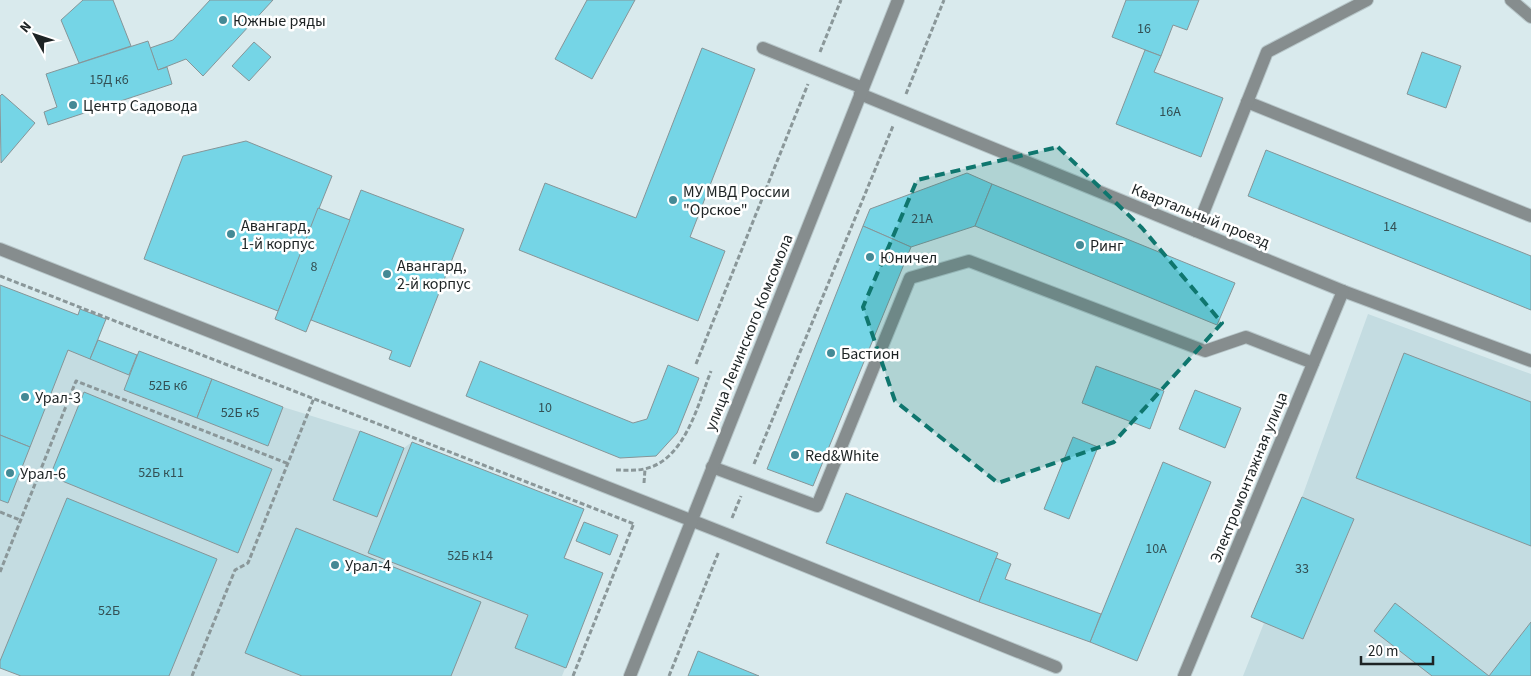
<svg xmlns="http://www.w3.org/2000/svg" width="1531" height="676" viewBox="0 0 1531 676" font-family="'Source Sans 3',sans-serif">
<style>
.built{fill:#c4dce1}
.building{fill:#75d5e6;stroke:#869598}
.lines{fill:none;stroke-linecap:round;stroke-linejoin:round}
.minor-casing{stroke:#b7c6c9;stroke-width:14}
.path{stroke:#8a9799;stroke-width:3;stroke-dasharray:5 2.5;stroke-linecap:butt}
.minor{stroke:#868d8e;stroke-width:12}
.marked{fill:#0f766e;fill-opacity:0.2;stroke:#0f766e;stroke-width:4;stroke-dasharray:10 6;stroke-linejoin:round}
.poi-dot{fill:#448995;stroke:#fff;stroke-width:2}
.labels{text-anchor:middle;stroke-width:5;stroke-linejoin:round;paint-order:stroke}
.number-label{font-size:14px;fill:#335054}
.poi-label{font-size:16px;fill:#1d2324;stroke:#fff;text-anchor:start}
.street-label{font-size:16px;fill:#1d2324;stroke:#fff}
</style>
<rect width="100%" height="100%" fill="#d9eaed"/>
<g class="built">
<polygon points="0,285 77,315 80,309 106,319 98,340 137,355 139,351 283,407 360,431 404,448 412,442 584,509 565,558 603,573 562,676 21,676 0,668"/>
<polygon points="1368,314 1531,374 1531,676 1243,676 1264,623 1251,617 1302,497"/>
</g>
<g class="building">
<polygon points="83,0 113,0 131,46 79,63 61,20"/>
<polygon points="210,0 273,0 203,76 186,59 158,70 150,48 173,40"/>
<polygon points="587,0 635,0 592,79 555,59"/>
<polygon points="1126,0 1199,0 1187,30 1173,25 1161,56 1112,37"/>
<polygon points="148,41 158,70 167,67 172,84 48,125 44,112 57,107 46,74"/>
<polygon points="254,42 271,57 249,81 232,66"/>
<polygon points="702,48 755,69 690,237 725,251 698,321 519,250 545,183 636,218"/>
<polygon points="1145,50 1161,56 1154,72 1223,98 1201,157 1116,124"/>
<polygon points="1422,52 1461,66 1446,108 1407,94"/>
<polygon points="2,94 35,123 1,163 0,96"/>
<polygon points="246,141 332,176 278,311 144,259 183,156"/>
<polygon points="1266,150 1531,256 1531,310 1248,196"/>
<polygon points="967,173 992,184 975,226 911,247 863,226 870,209"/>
<polygon points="992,184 1235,283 1217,325 975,226"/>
<polygon points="361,190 464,229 410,367 389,359 392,351 311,320"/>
<polygon points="318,208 350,220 306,332 275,319"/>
<polygon points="863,226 911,247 813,486 767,469"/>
<polygon points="0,285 78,315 80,309 106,319 90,359 68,350 30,447 0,435"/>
<polygon points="98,340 137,355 129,375 90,359"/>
<polygon points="139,351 212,379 197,418 124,390"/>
<polygon points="1404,353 1531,402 1531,546 1356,478"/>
<polygon points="480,361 633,423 647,419 668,365 699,378 677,433 656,456 620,458 466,396"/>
<polygon points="1096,366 1164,391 1150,429 1082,403"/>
<polygon points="212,379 283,407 268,446 197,418"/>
<polygon points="1195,390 1241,408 1225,448 1179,429"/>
<polygon points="84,392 272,469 238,553 50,476"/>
<polygon points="360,431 404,448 377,517 333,500"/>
<polygon points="0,435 30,447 8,503 0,500"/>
<polygon points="1073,437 1098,447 1069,519 1044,509"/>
<polygon points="412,442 584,509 564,558 603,573 566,668 515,648 528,615 368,553"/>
<polygon points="1163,462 1211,482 1137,661 1090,642"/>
<polygon points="846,493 998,553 979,602 826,543"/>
<polygon points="1302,497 1354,519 1303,639 1251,617"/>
<polygon points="67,498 217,559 169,676 21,676 0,668 0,661"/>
<polygon points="584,522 618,535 610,555 576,541"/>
<polygon points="296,528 481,602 451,676 302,676 245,653"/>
<polygon points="996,558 1011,564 1005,579 1101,614 1090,642 979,602"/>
<polygon points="1395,603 1489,676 1432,676 1374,631"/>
<polygon points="1531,622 1531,676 1489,676"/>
<polygon points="698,651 759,676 688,676"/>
</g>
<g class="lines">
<g class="minor-casing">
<g id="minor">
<polyline points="1511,0 1531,17"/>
<polyline points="763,48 863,88"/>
<polyline points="860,94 1343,291 1531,361"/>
<polyline points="1247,102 1531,216"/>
<polyline points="1196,231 1267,52 1367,0"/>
<polyline points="0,249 726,534 1056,667"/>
<polyline points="712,467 817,506 910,278 969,261 1205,351 1246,337 1313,363"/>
<polyline points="630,676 898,0"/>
<polyline points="1184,676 1343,291"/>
</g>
</g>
<g class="path">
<polyline points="820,52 841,0"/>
<polyline points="906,94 944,0"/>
<polyline points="0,276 634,524"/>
<polyline points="696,364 808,84"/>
<polyline points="754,464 893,126"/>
<path d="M616,470C625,470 635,471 644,469C685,461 698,404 711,371"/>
<polyline points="644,483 645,469"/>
<polyline points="0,512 20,520"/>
<polyline points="732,518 741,496"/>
<polyline points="0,572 76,381 289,464"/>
<polyline points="192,676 235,570 248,563 314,398"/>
<polyline points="573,676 634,523"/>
<polyline points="669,676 719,551"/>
</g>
<use href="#minor" class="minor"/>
</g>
<path class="marked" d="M1058,147L1142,228L1222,323L1114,442L998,483L895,401L863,307L917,180Z"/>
<g class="poi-dot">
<circle cx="223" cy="20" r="5"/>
<circle cx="73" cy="105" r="5"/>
<circle cx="673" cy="200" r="5"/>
<circle cx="231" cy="234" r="5"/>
<circle cx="1080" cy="245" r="5"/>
<circle cx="870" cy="257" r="5"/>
<circle cx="387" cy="274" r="5"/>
<circle cx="831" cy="353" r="5"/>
<circle cx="25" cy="397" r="5"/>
<circle cx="795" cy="455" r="5"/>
<circle cx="10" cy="473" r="5"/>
<circle cx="335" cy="565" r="5"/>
</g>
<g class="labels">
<g class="number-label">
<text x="1144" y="33">16</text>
<text x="109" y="84">15Д к6</text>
<text x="1170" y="116">16А</text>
<text x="922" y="223">21А</text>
<text x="1390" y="231">14</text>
<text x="314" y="271">8</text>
<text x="168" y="390">52Б к6</text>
<text x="545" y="412">10</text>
<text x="240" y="417">52Б к5</text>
<text x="161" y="477">52Б к11</text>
<text x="1156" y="553">10А</text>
<text x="470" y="560">52Б к14</text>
<text x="1302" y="573">33</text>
<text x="109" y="615">52Б</text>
</g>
<g class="poi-label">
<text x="233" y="26">Южные ряды</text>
<text x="83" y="111">Центр Садовода</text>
<text x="683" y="197">МУ МВД России<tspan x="683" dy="18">"Орское"</tspan></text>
<text x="241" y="231">Авангард,<tspan x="241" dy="18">1-й корпус</tspan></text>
<text x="1090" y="251">Ринг</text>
<text x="880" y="263">Юничел</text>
<text x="397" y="271">Авангард,<tspan x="397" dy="18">2-й корпус</tspan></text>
<text x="841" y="359">Бастион</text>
<text x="35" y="403">Урал-3</text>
<text x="805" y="461">Red&amp;White</text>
<text x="20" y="479">Урал-6</text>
<text x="345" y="571">Урал-4</text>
</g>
<g class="street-label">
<text transform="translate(1201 215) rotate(22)" y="6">Квартальный проезд</text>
<text transform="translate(748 332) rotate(-68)" y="6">улица Ленинского Комсомола</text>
<text transform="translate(1248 477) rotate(-68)" y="6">Электромонтажная улица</text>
</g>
</g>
<g transform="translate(35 35) rotate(310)" stroke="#ffffff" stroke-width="4" paint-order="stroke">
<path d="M0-4L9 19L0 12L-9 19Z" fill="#1d2324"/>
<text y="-8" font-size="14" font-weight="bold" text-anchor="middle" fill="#1d2324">N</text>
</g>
<path d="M1361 656v8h72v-8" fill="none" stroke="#1d2324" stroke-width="2.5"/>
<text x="1368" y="656" font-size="15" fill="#1d2324" stroke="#ffffff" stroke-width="4" paint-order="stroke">20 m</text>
</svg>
